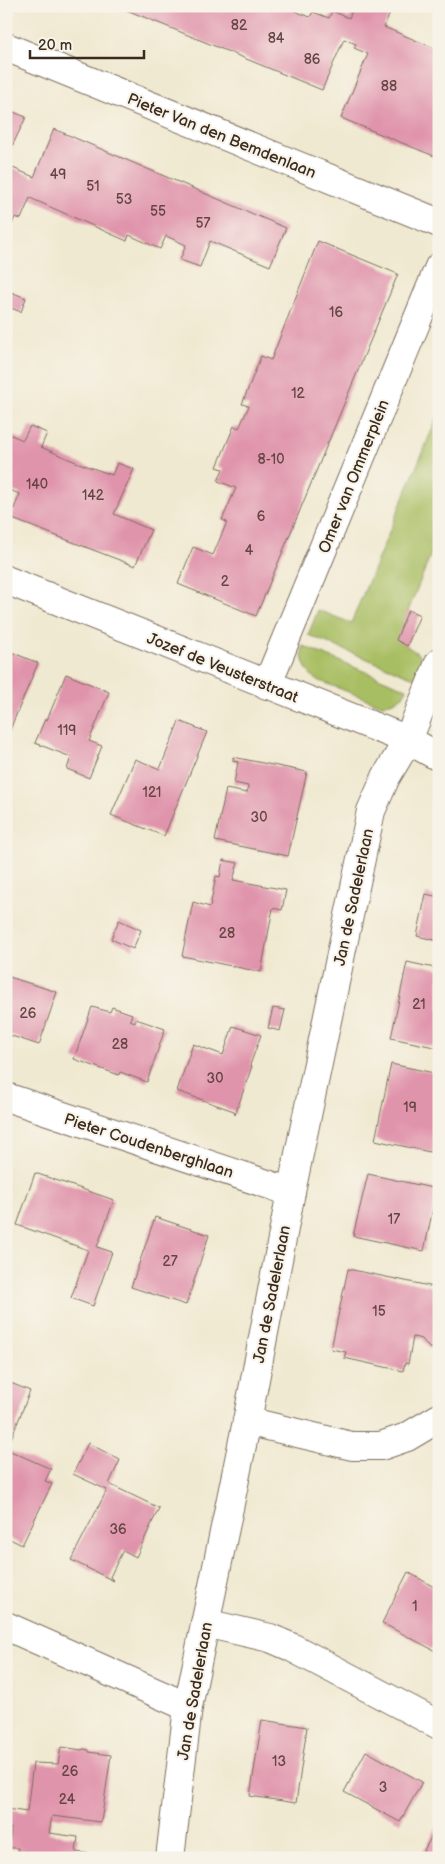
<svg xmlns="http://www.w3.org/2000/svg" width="445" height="1864" viewBox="0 0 445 1864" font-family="'Balsamiq Sans',sans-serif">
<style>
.green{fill:#a8be62;stroke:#727440}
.building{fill:#e094ac}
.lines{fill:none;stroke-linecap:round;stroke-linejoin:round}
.minor-casing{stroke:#7a6d5d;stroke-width:30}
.minor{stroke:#fff;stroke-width:28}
.labels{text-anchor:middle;stroke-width:4;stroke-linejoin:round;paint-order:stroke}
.number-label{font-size:14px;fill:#644442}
.street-label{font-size:16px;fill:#3b2a1e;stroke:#f7f3e8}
</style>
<rect width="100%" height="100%" fill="#f7f3e8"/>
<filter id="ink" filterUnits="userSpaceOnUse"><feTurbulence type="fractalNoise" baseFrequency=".02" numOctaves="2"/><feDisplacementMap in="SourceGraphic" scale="10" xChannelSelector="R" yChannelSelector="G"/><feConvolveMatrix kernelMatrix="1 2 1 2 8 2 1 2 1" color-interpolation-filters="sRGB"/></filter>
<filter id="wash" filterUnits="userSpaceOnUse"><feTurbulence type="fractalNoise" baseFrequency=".0096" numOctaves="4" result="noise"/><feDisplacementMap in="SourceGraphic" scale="20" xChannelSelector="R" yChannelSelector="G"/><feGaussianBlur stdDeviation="1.12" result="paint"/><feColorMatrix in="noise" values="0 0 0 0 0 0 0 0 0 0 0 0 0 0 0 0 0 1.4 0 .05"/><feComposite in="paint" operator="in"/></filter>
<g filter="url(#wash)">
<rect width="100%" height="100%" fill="#f0e9d1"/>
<g class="green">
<polygon points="439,413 439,534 397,639 424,658 414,678 308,635 318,610 351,623"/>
<path d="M303,646L407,689L403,696L394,702L382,705L315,679C305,669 300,660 303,646Z"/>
</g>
<g id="blocks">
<g class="building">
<polygon points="117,6 282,6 310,17 313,12 329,18 332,11 349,18 354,6 369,11 371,6 378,6 391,11 384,27 439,50 439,158 341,118 368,54 354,48 356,44 344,39 322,90"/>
<polygon points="6,109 26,117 6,159"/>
<polygon points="54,129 286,228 270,266 210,241 200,267 180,260 186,245 166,236 160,249 129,235 127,241 30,198 21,219 15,217 12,224 6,221 6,165 34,177"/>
<polygon points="318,241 398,274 256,616 178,584 193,547 213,555 227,522 222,520 236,488 218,481 223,469 217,467 234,426 239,428 249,406 242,404 261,356 271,360"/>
<polygon points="6,290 26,298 21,312 6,306"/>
<polygon points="30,426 47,433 41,447 76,462 112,475 117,463 134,469 114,514 151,530 135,566 10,518 20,494 6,489 6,433 23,440"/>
<polygon points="408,610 420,615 407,646 396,640"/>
<polygon points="6,650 38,663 6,739"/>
<polygon points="66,674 109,692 89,741 102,746 89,778 67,769 71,757 35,743 45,719 47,720"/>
<polygon points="179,721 207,732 164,836 111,815 135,759 160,769"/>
<polygon points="233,757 307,772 288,856 215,841 226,789 247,793 248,786 234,783 238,762 233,761"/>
<polygon points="223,860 238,863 233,880 286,890 282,910 273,908 261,972 182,956 193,902 210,907 216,876 220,877"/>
<polygon points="426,894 439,897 439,941 417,936"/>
<polygon points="119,920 141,930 133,949 111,939"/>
<polygon points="407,962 439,969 439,1048 391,1038"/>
<polygon points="6,976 57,992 39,1045 6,1034"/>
<polygon points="92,1007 110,1012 112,1007 132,1014 130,1020 135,1022 136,1019 165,1029 147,1082 120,1072 119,1075 74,1059"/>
<polygon points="273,1008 285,1010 280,1031 268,1028"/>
<polygon points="233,1026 261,1035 250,1065 252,1066 235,1115 234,1111 177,1091 193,1044 223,1055"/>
<polygon points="391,1064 439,1074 439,1154 375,1140"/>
<polygon points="35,1173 114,1200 97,1247 112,1252 93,1306 71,1298 88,1250 17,1225"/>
<polygon points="368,1174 437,1189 424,1251 353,1236"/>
<polygon points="155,1217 209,1235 186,1305 131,1287"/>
<polygon points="348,1269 439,1288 439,1343 430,1349 422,1339 413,1337 408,1364 405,1363 403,1371 344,1358 346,1352 331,1349"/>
<polygon points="6,1381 30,1391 11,1439 6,1437"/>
<polygon points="88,1443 120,1460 109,1484 159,1508 136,1557 123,1550 110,1577 114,1581 71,1560 107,1490 73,1474"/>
<polygon points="6,1449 51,1469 45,1481 52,1484 22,1545 6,1537"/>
<polygon points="408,1572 439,1590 439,1653 382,1623"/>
<polygon points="262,1720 307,1727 296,1803 250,1796"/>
<polygon points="61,1747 82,1750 83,1749 89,1750 89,1752 111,1755 101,1822 52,1816 49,1833 78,1837 76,1852 100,1855 100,1858 16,1858 18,1848 9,1848 11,1828 6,1827 6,1809 27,1812 33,1763 58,1764"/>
<polygon points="366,1751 422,1782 400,1822 344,1792"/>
<polygon points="439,1823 439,1858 433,1858 423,1852"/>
</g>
</g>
</g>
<g filter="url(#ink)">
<use href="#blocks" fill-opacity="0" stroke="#7a6d5d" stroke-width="1"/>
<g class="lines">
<g class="minor-casing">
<g id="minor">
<polyline points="6,47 439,223"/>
<polyline points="6,580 408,740 439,757"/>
<polyline points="267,685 439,267"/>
<polyline points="6,1097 291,1192"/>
<polyline points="247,1421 352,1446 381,1446 407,1437 439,1418"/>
<polyline points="205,1623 270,1638 291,1647 439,1725"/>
<polyline points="6,1626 188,1707"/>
<polyline points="170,1858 188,1707 247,1421 291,1192 371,811 386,777 408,740 439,663"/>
</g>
</g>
<use href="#minor" class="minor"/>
</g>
</g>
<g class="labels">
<g class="number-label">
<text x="239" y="30">82</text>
<text x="276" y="43">84</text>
<text x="312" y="64">86</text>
<text x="389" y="91">88</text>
<text x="58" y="179">49</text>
<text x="93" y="191">51</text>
<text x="124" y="204">53</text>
<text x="158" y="216">55</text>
<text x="203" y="228">57</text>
<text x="336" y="317">16</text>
<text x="298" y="398">12</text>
<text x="271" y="464">8-10</text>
<text x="37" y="489">140</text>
<text x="93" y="500">142</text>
<text x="261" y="521">6</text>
<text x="249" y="555">4</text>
<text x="225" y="586">2</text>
<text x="67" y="735">119</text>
<text x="152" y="797">121</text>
<text x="259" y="822">30</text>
<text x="227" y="938">28</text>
<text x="419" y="1009">21</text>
<text x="28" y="1018">26</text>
<text x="120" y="1049">28</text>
<text x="215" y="1083">30</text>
<text x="410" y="1112">19</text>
<text x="394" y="1224">17</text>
<text x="170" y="1266">27</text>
<text x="379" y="1316">15</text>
<text x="118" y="1534">36</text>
<text x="415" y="1611">1</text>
<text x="279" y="1766">13</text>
<text x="70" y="1776">26</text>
<text x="383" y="1792">3</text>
<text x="67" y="1804">24</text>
</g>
<g class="street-label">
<text transform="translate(222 135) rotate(22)" y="6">Pieter Van den Bemdenlaan</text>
<text transform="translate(353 476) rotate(-68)" y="6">Omer van Ommerplein</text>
<text transform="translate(223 667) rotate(22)" y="6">Jozef de Veusterstraat</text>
<text transform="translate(353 897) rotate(-78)" y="6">Jan de Sadelerlaan</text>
<text transform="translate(149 1145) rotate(18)" y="6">Pieter Coudenberghlaan</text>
<text transform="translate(271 1294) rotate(-79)" y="6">Jan de Sadelerlaan</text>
<text transform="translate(194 1691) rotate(-80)" y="6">Jan de Sadelerlaan</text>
</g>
</g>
<rect width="445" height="1864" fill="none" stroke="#f7f3e8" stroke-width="25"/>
<path d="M30 50v8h114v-8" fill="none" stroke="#3b2a1e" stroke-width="2.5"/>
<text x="38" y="50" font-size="15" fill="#3b2a1e" stroke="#f7f3e8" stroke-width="4" paint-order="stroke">20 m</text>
</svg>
